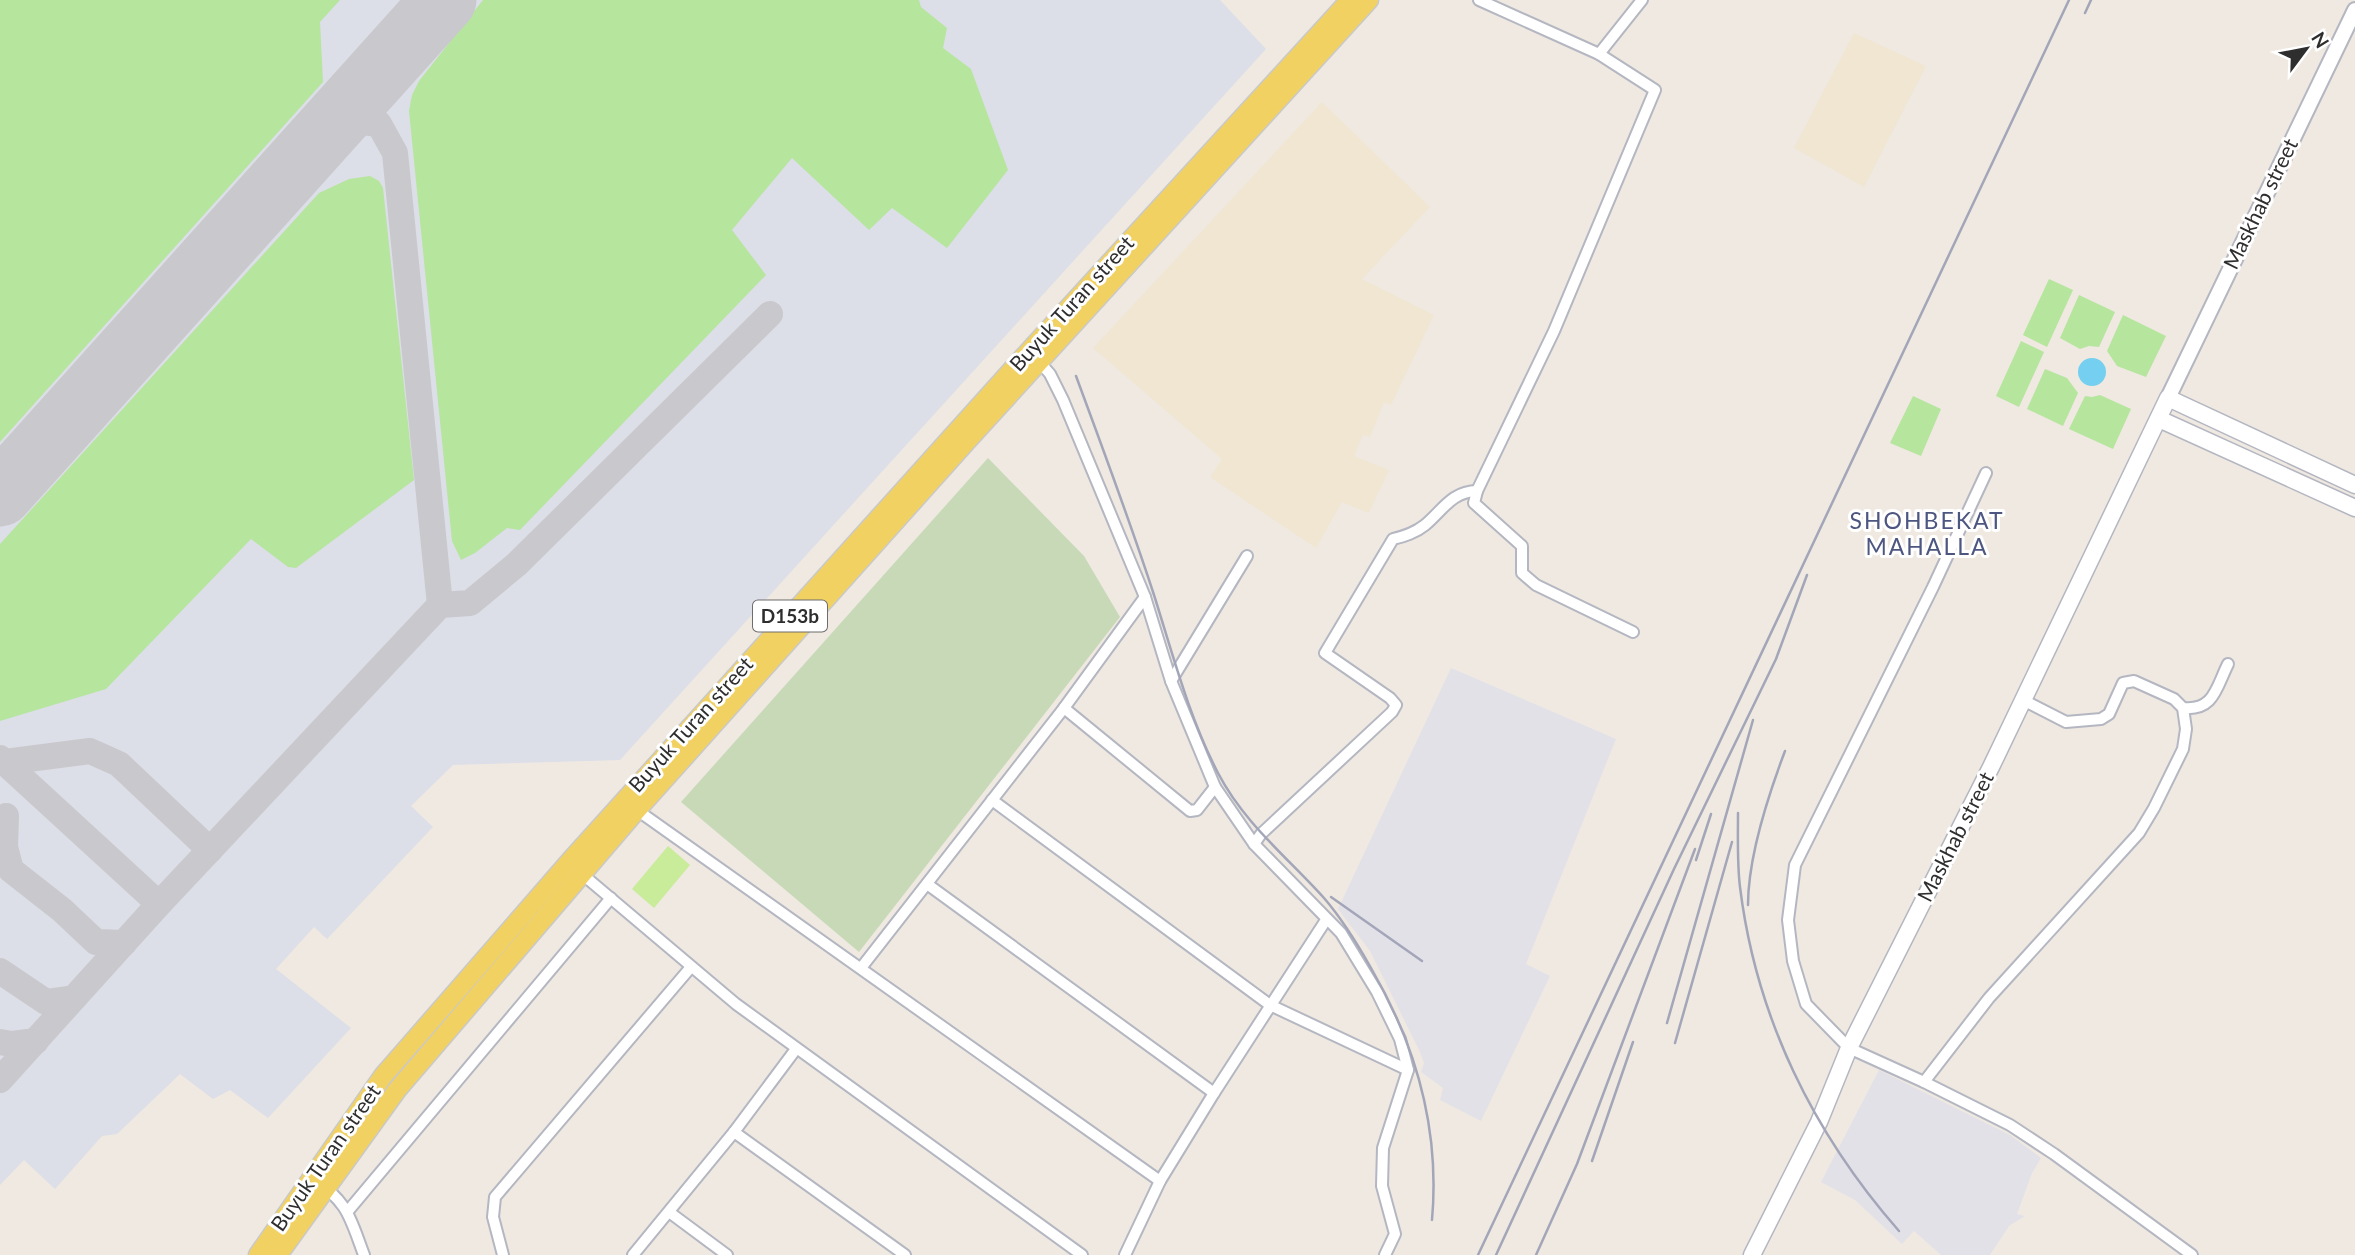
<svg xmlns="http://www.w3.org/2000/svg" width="2355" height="1255" viewBox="0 0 2355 1255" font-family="Lato,sans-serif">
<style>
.industrial{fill:#e3e1e8}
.education{fill:#f0e6d1}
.airport{fill:#dcdee8}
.green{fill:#b6e59e}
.cemetery{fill:#c8d9b8}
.pitch{fill:#c9ec9a}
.water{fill:#75cff0}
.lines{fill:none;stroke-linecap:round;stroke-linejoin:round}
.taxiway{stroke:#c9c8cc;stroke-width:26}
.runway{stroke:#c9c8cc;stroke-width:65}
.minor-casing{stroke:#b4b7c1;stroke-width:14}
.tertiary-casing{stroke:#b4b7c1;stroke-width:18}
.secondary-casing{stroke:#b4b7c1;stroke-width:19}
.primary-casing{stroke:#c9c9c9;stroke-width:21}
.minor{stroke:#fff;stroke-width:10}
.tertiary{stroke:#fff;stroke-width:14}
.secondary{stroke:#fff;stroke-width:16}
.primary{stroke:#f2d163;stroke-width:18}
.rail{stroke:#a3a6b8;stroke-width:2.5}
.labels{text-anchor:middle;stroke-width:6;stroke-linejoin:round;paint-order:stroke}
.shield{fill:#fff;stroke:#6d6d6d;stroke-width:2}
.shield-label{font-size:19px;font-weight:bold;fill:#2e2e2e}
.street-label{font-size:21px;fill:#2e2e2e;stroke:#fff}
.neighbourhood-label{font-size:23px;letter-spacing:2px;fill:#4d5680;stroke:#fff}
</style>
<rect width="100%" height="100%" fill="#efe9e1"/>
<g class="industrial">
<polygon points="1451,668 1616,739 1526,964 1550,976 1481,1121 1440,1100 1443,1088 1421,1072 1424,1063 1420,1052 1370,951 1338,909"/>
<polygon points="1879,1070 2010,1135 2041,1158 2032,1173 2017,1214 2025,1216 2009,1226 1990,1255 1941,1255 1914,1231 1902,1244 1855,1200 1821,1182"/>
</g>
<g class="education">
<polygon points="1854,33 1926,66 1864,187 1794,148"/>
<polygon points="1322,102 1430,207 1362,279 1434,315 1391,405 1384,402 1370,437 1363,435 1354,456 1389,470 1369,513 1342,502 1316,548 1210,477 1222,459 1093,348"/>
</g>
<polygon class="airport" points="0,0 1220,0 1266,49 620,760 453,765 411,806 433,827 327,939 314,927 276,969 351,1028 268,1118 230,1090 213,1099 180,1074 117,1134 102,1136 55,1189 24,1160 0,1185"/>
<g class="green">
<polygon points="0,0 340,0 320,22 323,82 0,442"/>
<polygon points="483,0 919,0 921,7 947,28 943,48 971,69 1008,170 947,248 892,208 869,230 792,158 732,230 766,275 520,530 507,528 475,553 461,560 452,541 409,111 412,95 419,81"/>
<polygon points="370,176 379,181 383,188 414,480 296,568 288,567 251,539 106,689 0,721 0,544 319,193 349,179"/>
<polygon points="2049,279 2073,290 2047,347 2023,335"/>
<polygon points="2079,295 2115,312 2099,347 2089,346 2080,349 2060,338"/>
<polygon points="2123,315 2166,336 2146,377 2117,366 2107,351"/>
<polygon points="2021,341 2044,352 2019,407 1996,396"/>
<polygon points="2045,369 2067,378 2078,393 2063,426 2027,409"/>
<polygon points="2100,395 2131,409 2113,449 2069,429 2085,396 2092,397"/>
<polygon points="1913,396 1941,409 1921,456 1890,443"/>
</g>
<polygon class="cemetery" points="988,458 1084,556 1120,617 859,952 681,802"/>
<polygon class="pitch" points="668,846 690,865 654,908 632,889"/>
<circle class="water" cx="2092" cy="372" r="14"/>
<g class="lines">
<g class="taxiway">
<polyline points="326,131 353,121 379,124 395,153 440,605"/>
<polyline points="0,758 159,904"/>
<polyline points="5,762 90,751 119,764 210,850"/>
<polyline points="6,816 5,847 11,870 62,910 96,942 124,943"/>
<polyline points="0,971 46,1002 74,998"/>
<polyline points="0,1042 12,1044 36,1041"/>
<polyline points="0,1080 159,904 440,605 470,603 517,564 770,314"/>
</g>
<polyline class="runway" points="0,494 444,0"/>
<g class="minor-casing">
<g id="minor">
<polyline points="1479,0 1599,54 1655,90 1554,331 1477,491 1474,503 1522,546 1522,573 1536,585 1633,632"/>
<polyline points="1599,54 1642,0"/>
<polyline points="1037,359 1050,374 1063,400 1145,597 1171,681 1215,787 1254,844 1341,933 1377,992 1400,1039 1408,1070 1383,1148 1382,1186 1395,1234 1385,1255"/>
<polyline points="1986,473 1933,587 1795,865 1788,920 1793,961 1806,1004 1849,1048 1924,1082 2010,1125 2054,1154 2192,1255"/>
<polyline points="1171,681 1247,556"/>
<polyline points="1064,708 1190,811 1197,810 1215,787"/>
<path d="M2183,708C2214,711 2216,688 2228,664"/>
<polyline points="992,800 1270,1005 1408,1070"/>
<polyline points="637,810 1160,1181"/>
<path d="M1254,844L1261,834L1392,712L1396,705L1390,698L1325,653L1393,539C1405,536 1415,533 1425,525C1442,511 1452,491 1477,491"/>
<polyline points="582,874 736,1004 1082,1255"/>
<polyline points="927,884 1214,1093"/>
<polyline points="861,968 1064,708 1145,597"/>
<polyline points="1924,1082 1989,998 2139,833 2154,808 2183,749 2186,729 2183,708 2174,699 2134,681 2123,683 2109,714 2101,719 2066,722 2023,700"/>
<polyline points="734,1132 905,1255"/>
<path d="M312,1177C349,1204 349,1215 364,1255"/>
<polyline points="348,1211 611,898"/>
<polyline points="669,1212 727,1255"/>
<polyline points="503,1255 493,1217 495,1197 691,967"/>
<polyline points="633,1255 734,1132 796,1049"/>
<polyline points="1125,1255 1160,1181 1214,1093 1326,920"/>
</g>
</g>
<g class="tertiary-casing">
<polyline id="tertiary" points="2168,398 2355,10"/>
</g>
<g class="secondary-casing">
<g id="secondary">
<polyline points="2159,419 2355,508"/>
<polyline points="1752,1255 1819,1122 1849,1048 1991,767 2168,398 2355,485"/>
</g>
</g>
<g class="primary-casing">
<g id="primary">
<polyline points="258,1255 383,1076 570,861 1029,351 1350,0"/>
<polyline points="278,1255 397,1090 637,810 967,441 1369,0"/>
</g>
</g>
<use href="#minor" class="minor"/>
<use href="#tertiary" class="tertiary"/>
<use href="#secondary" class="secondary"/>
<use href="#primary" class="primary"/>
<g class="rail">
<polyline points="2085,13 2091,0"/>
<path d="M1076,376C1103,449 1130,521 1154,595C1173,655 1189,717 1218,773C1244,823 1287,857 1324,898C1342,919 1357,943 1371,968C1416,1045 1440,1130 1432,1220"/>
<path d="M1738,813C1738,837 1737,863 1740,887C1756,1017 1813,1133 1899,1231"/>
<polyline points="1696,860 1711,814"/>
<polyline points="1331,897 1422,961"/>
<path d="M1748,905C1748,858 1768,796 1785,751"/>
<polyline points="1667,1023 1753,720"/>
<polyline points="1675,1043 1732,842"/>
<polyline points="1592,1161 1633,1042"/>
<polyline points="1478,1255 2069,0"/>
<polyline points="1496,1255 1674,869 1776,659 1807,575"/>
<polyline points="1536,1255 1577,1164 1695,849"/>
</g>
</g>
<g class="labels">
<rect class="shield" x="753" y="600.5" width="74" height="31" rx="5"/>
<g class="shield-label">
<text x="790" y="623">D153b</text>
</g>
<g class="street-label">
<text transform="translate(2261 204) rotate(-64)" y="7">Maskhab street</text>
<text transform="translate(1072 304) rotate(-48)" y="7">Buyuk Turan street</text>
<text transform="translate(691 725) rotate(-48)" y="7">Buyuk Turan street</text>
<text transform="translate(1956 837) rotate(-63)" y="7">Maskhab street</text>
<text transform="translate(326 1158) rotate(-55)" y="7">Buyuk Turan street</text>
</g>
<g class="neighbourhood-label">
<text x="1927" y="529">SHOHBEKAT<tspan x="1927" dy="26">MAHALLA</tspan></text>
</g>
</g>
<g transform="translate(2306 49) rotate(58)" stroke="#ffffff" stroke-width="5" paint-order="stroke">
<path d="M0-5L12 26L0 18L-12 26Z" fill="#2e2e2e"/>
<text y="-10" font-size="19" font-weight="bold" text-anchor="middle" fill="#2e2e2e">N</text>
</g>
</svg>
